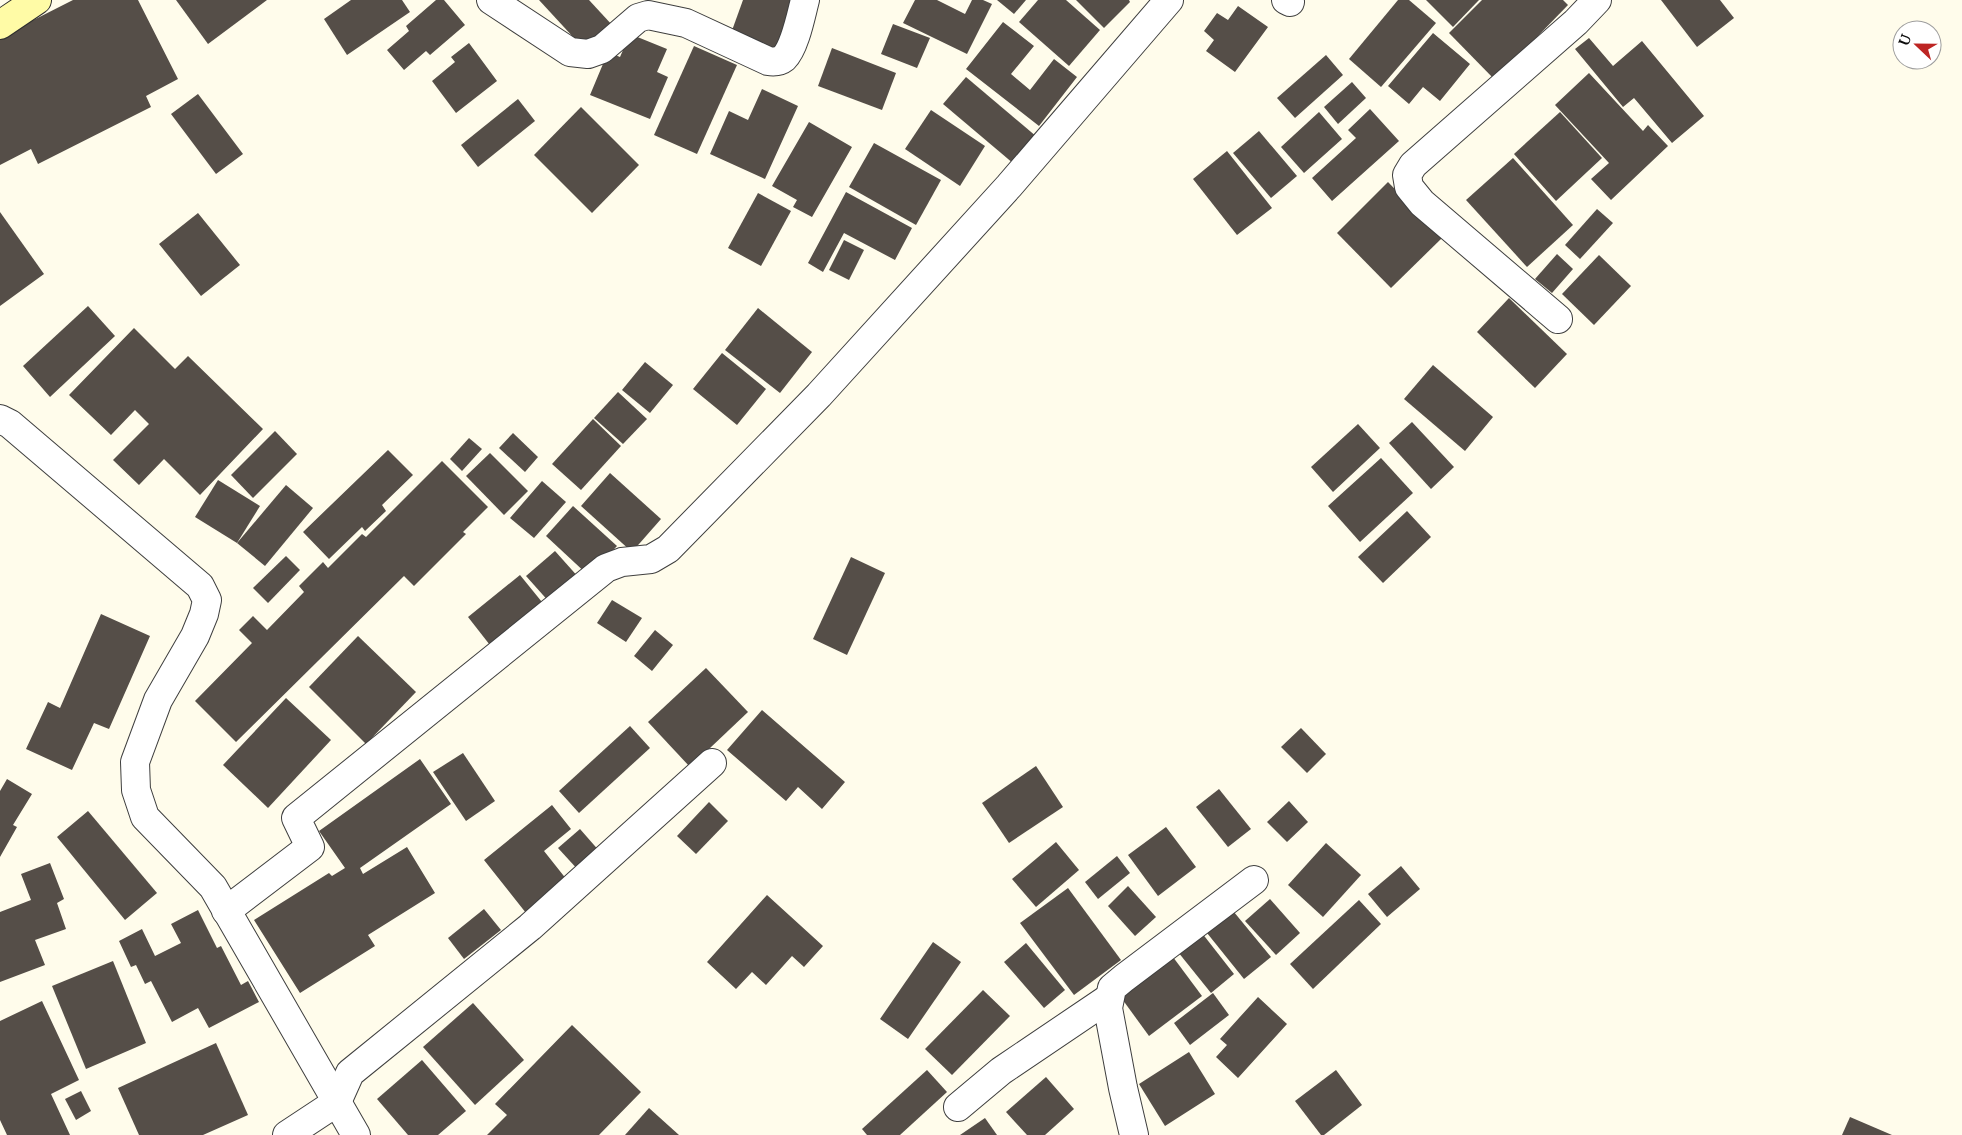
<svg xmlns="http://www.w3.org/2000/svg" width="1962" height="1135" viewBox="0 0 1962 1135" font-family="Merriweather,serif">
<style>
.building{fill:#554e48}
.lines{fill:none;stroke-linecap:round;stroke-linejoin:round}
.street-casing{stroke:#3f3f3f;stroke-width:30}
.secondary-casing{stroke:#2e2e2e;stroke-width:30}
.street{stroke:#fff;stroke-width:28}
.secondary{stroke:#fffba6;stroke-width:28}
</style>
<rect width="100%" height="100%" fill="#fffceb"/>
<g class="building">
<polygon points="73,0 138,0 178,79 146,96 151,107 38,164 31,149 0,165 0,37"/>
<polygon points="176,0 267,0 208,44"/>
<polygon points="351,0 402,0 410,12 347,55 324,19"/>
<polygon points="436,0 444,0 465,25 430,55 426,51 404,70 387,50 409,31 406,26"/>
<polygon points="539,0 589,0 613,26 586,51"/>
<polygon points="743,0 800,0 780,54 730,36"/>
<polygon points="915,0 937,0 965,14 972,0 983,0 992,4 967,54 903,23"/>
<polygon points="997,0 1026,0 1014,14"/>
<polygon points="1038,0 1066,0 1100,30 1069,66 1019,22"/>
<polygon points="1076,0 1129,0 1130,2 1104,28"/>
<polygon points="1398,0 1409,0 1436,23 1381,87 1349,59"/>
<polygon points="1426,0 1479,0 1453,27"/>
<polygon points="1482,0 1563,0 1568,5 1495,80 1449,33"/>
<polygon points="1661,0 1720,0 1734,18 1697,47"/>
<polygon points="1238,6 1268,27 1235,72 1206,51 1214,40 1204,31 1217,13 1228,20"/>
<polygon points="1003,22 1034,46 1011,74 1030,90 1054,59 1077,77 1039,126 966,69"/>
<polygon points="893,24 930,38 917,68 881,54"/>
<polygon points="1433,33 1470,64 1440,101 1423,87 1409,104 1388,86"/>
<polygon points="630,34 667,49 657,72 668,77 650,119 590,95 608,52 620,57"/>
<polygon points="1589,38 1613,66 1642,41 1704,116 1672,143 1634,98 1623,107 1575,49"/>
<polygon points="469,43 497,81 456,113 432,81 455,62 451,57"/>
<polygon points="694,46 737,65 697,154 654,135"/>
<polygon points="832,48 896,73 882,110 818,86"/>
<polygon points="1326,55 1343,75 1295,118 1277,98"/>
<polygon points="1589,73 1643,131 1648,125 1668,146 1611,200 1591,179 1609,163 1555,105"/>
<polygon points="966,77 1037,137 1014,164 943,104"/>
<polygon points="1352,82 1366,98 1338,124 1324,107"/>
<polygon points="762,89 798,106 765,179 710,154 729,111 748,120"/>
<polygon points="198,94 243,154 216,174 171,114"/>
<polygon points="518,99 535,121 478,167 461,145"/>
<polygon points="581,107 639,165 592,213 534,155"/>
<polygon points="1370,109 1399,141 1332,201 1312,178 1356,138 1348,130"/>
<polygon points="931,110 985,146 960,186 905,149"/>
<polygon points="1319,112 1342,139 1304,173 1281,147"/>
<polygon points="1560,112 1602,158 1556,201 1514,154"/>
<polygon points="809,122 852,147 812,217 793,207 797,200 772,186"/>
<polygon points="1259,131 1297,176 1271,198 1233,153"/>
<polygon points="874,143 941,180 916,225 849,187"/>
<polygon points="1227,151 1272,208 1237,235 1193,179"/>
<polygon points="1513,158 1573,225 1527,267 1466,200"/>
<polygon points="1388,182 1442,238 1391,288 1337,233"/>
<polygon points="846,192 912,228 895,260 844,233 823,272 808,263"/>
<polygon points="758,193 791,211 761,266 728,248"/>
<polygon points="1597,209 1613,223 1580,259 1565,245"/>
<polygon points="0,212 44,274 0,306"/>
<polygon points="198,213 240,265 201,296 159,244"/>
<polygon points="844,240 864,250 849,280 829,270"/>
<polygon points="1557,254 1573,269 1552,293 1535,279"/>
<polygon points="1599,255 1631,286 1594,325 1562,294"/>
<polygon points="1509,298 1567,354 1535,388 1477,332"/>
<polygon points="88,306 115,336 50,397 23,366"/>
<polygon points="758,308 812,352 780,393 725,350"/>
<polygon points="134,328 175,369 188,356 263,429 200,495 164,459 139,485 113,460 149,424 135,410 111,435 69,395"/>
<polygon points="722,353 766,389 737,425 693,389"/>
<polygon points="645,362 673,385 650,413 622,390"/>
<polygon points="1433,365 1493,417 1465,451 1404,399"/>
<polygon points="618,392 647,419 623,444 594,418"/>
<polygon points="593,419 621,446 581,490 552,464"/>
<polygon points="1412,422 1454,467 1431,489 1389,443"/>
<polygon points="1358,424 1380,448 1333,492 1311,467"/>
<polygon points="275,431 297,454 253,498 231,475"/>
<polygon points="513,433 538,457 525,472 499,448"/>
<polygon points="469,438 482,449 462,471 450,459"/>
<polygon points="388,450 413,475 382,505 386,511 365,531 362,527 329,559 303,532"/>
<polygon points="490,453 528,491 504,515 466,476"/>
<polygon points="1381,458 1413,493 1360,542 1328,506"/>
<polygon points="442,461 488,507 463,532 466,534 414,586 404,576 236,742 195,701 252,643 239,630 253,616 267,630 304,592 299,586 323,562 328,568 362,534 366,537"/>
<polygon points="610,473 661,519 632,552 581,506"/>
<polygon points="218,480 260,506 237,543 195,517"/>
<polygon points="542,481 566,502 534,538 510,518"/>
<polygon points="286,485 313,508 265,566 237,543"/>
<polygon points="573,506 617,546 589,576 546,536"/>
<polygon points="1407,511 1431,537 1383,583 1358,557"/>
<polygon points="555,551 580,579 551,604 526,576"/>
<polygon points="286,556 300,570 268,603 253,588"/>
<polygon points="851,557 885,573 847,655 813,639"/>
<polygon points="520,575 546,607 493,649 468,617"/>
<polygon points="612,600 642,618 626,642 597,623"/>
<polygon points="101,614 150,636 109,729 94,723 72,770 26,749 48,702 60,708"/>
<polygon points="655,630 673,645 652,671 634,656"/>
<polygon points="358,636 416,692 366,744 309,687"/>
<polygon points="706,668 748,712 690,767 648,722"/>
<polygon points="286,698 331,740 268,808 223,765"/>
<polygon points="762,710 845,782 822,809 798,787 786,801 727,750"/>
<polygon points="630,726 650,748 579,813 559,791"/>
<polygon points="1301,728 1326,754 1307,773 1281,747"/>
<polygon points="463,753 495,801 466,821 433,772"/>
<polygon points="420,759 451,804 360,868 363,874 407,847 435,893 368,935 375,946 300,993 254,920 329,873 332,876 345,868 319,831"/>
<polygon points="1036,766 1063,807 1009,843 982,803"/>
<polygon points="7,779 32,794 13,825 17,827 0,857 0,791"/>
<polygon points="1219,789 1251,829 1228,847 1196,807"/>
<polygon points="1289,801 1308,822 1287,842 1267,822"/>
<polygon points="709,802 728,821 696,854 677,836"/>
<polygon points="552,805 571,829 544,851 567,880 526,913 484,860"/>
<polygon points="88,811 157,893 125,920 57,837"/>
<polygon points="1166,827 1196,867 1158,896 1128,855"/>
<polygon points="580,829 601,853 580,872 558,848"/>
<polygon points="1056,842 1079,870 1036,907 1012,879"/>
<polygon points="1326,843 1361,875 1323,917 1288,885"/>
<polygon points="1117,856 1130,873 1098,899 1085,882"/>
<polygon points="50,863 64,899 57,903 66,929 35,940 45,965 0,982 0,912 31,900 21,874"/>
<polygon points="1401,866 1420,889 1387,917 1368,894"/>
<polygon points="1128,886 1156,917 1135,936 1108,906"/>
<polygon points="1068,888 1121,960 1074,995 1020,923"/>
<polygon points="767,895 823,946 804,967 792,956 766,985 752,972 736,989 707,962"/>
<polygon points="1270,899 1300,933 1276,955 1245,921"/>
<polygon points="1359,900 1381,924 1313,989 1290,964"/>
<polygon points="1229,906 1271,957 1244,979 1203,928"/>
<polygon points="484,909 501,930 464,959 448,938"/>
<polygon points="198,910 217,948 221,946 241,985 248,981 259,1002 209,1028 198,1008 172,1022 151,981 145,984 136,965 131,967 119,941 142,929 155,956 181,943 171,924"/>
<polygon points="1198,928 1234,974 1211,993 1174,947"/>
<polygon points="933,942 961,962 908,1039 880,1019"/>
<polygon points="1026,943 1065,990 1044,1008 1004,962"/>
<polygon points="1170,953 1202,996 1149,1036 1117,992"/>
<polygon points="113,961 146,1043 86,1069 52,986"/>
<polygon points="983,990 1010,1016 952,1075 925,1049"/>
<polygon points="1213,993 1229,1015 1190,1045 1174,1023"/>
<polygon points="1258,997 1287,1024 1238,1078 1216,1057 1227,1045 1220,1039"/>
<polygon points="42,1001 79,1080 51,1094 70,1135 7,1135 0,1120 0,1021"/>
<polygon points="473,1003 524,1060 475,1105 423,1047"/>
<polygon points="572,1025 641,1092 599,1135 487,1135 507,1115 495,1104"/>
<polygon points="216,1043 248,1115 203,1135 139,1135 118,1088"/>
<polygon points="1189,1052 1215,1094 1165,1126 1139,1084"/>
<polygon points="422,1060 466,1111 438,1135 408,1135 377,1099"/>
<polygon points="927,1070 947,1092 900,1135 867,1135 862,1129"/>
<polygon points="1336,1070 1362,1105 1324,1135 1321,1135 1295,1101"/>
<polygon points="1046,1077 1074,1109 1045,1135 1027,1135 1006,1112"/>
<polygon points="81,1091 91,1111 76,1120 65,1099"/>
<polygon points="649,1108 679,1135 625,1135"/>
<polygon points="1850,1117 1892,1135 1842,1135"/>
<polygon points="985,1118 997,1135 960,1135"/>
</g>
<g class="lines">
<g class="street-casing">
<g id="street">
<path d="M491,0L570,52L588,54L602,49L638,18L648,15L686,23L768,61C774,62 779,62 784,58C795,47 801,15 805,0"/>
<polyline points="1286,0 1290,2"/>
<polyline points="1558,319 1422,203 1409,187 1407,175 1413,165 1576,22 1597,0"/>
<polyline points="0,419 10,424 200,586 207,600 204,614 195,636 158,700 135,762 136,790 145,817 213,887 356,1135"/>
<polyline points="226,911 310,847 296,818 606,568 622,562 651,559 668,549 819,395 1009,186 1169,0"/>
<polyline points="958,1107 1001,1071 1109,998"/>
<polyline points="287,1135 337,1102 350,1073 530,927 712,763"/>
<polyline points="1134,1135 1123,1088 1108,1008 1112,988 1124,978 1254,880"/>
</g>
</g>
<g class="secondary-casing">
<polyline id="secondary" points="0,25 37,0"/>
</g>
<use href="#street" class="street"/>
<use href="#secondary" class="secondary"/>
</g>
<g transform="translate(1917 45) rotate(292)"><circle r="24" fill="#ffffff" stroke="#9e9e9e"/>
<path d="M0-4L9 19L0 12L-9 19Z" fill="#bd2523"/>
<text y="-8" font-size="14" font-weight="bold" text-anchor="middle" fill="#0c0c0c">U</text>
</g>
</svg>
